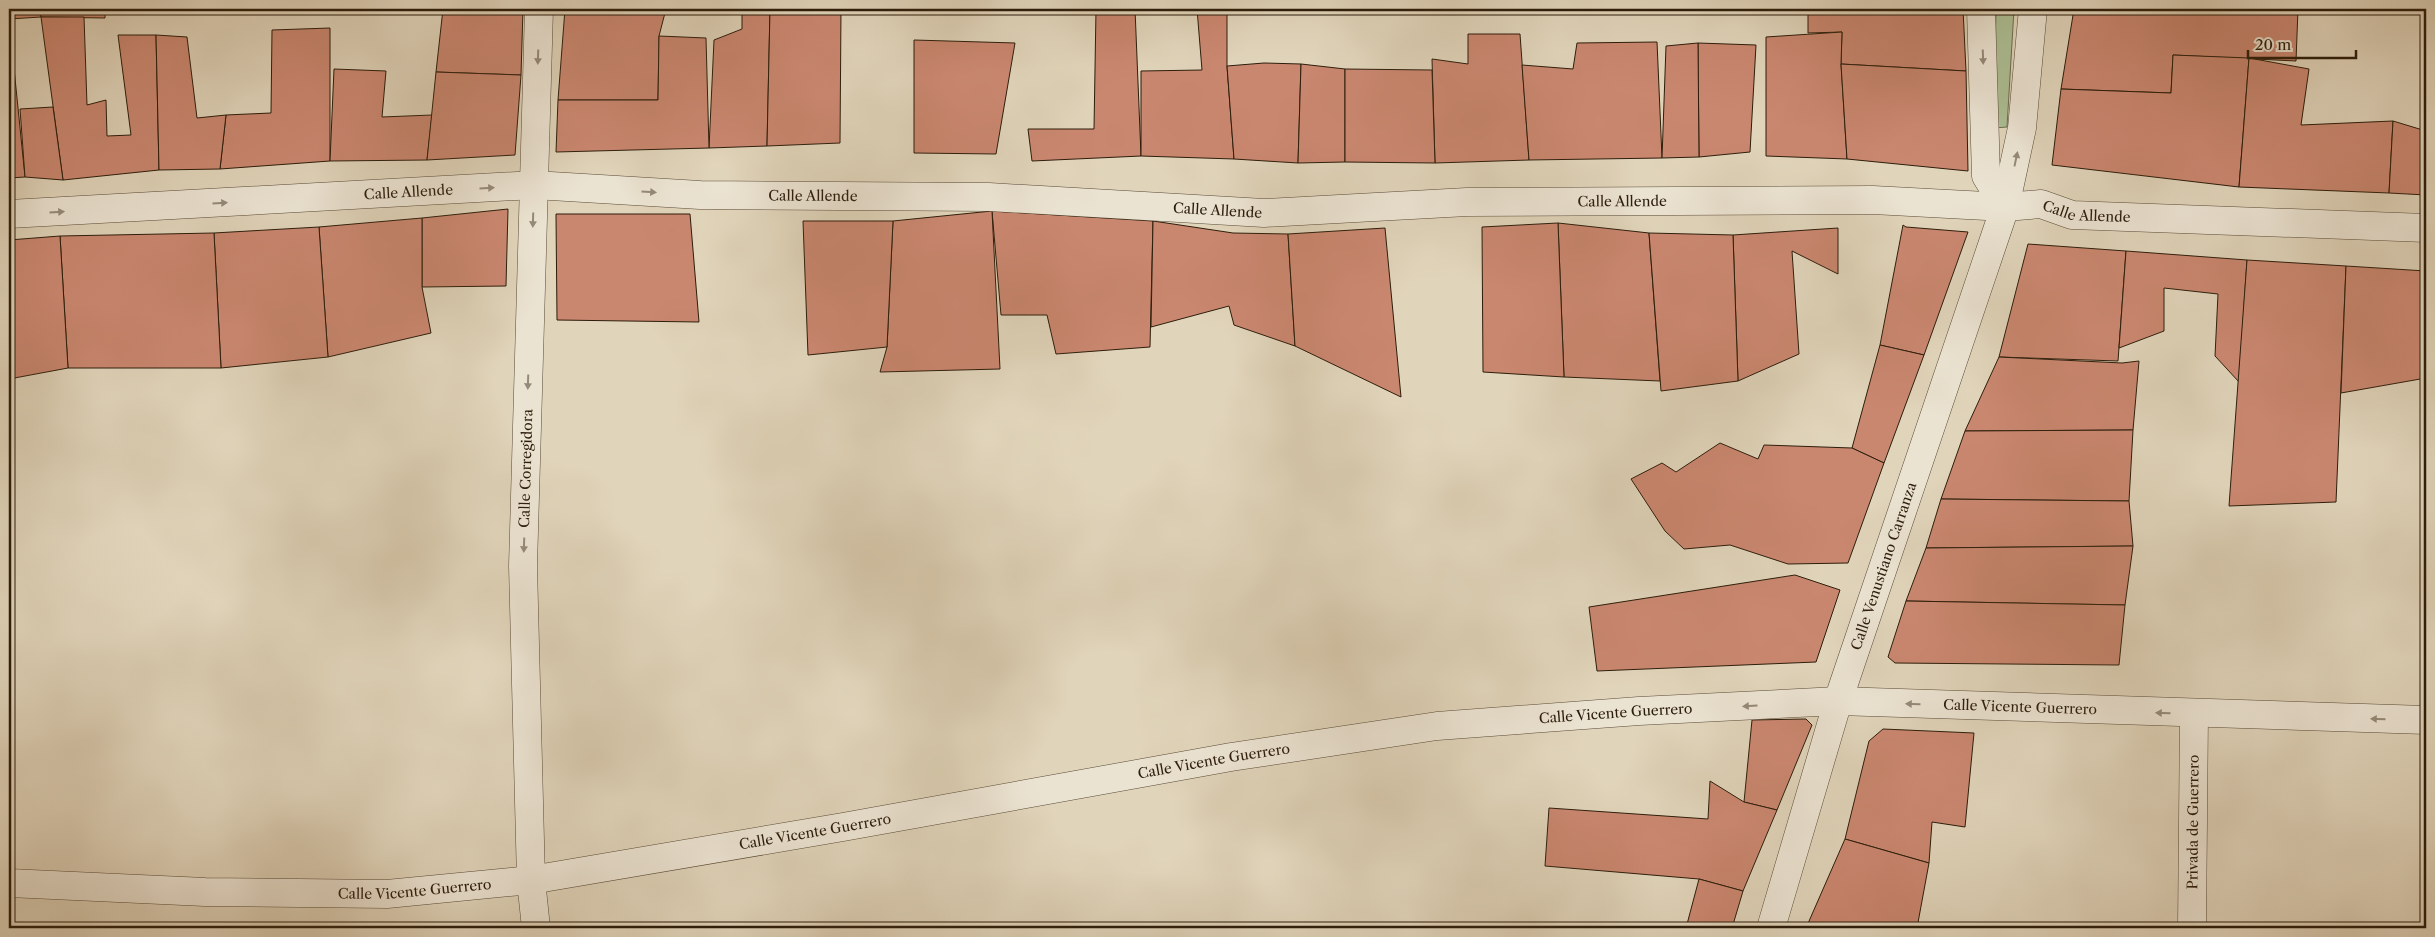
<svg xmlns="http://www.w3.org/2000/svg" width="2435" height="937" viewBox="0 0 2435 937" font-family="'Libre Caslon Text',serif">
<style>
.green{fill:#adbe94;stroke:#6c6e50}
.building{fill:#ca8770;stroke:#2c1d0b}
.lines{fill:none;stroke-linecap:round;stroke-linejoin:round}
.minor-casing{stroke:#594b37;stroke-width:29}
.tertiary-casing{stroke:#594b37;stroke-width:29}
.minor{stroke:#ebe3d2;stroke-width:28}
.tertiary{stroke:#ebe3d2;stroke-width:28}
.oneway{fill:#958a78}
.labels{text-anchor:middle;stroke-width:4.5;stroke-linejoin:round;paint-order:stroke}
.street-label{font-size:14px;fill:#2c1d0b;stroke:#ebe3d2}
</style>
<rect width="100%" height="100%" fill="#e0d4ba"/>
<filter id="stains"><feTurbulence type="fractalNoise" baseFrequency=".004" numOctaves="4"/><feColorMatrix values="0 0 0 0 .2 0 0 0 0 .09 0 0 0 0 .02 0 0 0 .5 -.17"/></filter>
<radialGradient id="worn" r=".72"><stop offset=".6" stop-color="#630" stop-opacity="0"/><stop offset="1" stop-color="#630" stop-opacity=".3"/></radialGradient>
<polygon class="green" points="1996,9 2014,9 2007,127 1994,128"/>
<g class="building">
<polygon points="9,9 40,9 41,17 9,19"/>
<polygon points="40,9 105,9 105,18 41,17"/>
<polygon points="443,9 523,9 521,75 436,72"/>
<polygon points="565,9 666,9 659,36 658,100 558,100"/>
<polygon points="742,9 770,9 767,146 709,148 714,40 742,29"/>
<polygon points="770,9 841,9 840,143 767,146"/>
<polygon points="1096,9 1135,9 1141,156 1032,161 1028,129 1094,129"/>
<polygon points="1197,9 1227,9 1227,66 1234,159 1141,156 1141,71 1202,70"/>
<polygon points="1639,9 1678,9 1639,10"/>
<polygon points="1808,9 1963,9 1966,71 1841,64 1842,32 1808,33"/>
<polygon points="2074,9 2128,9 2128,11 2298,9 2296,61 2173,55 2171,93 2061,89"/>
<polygon points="41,17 84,17 87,105 106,100 107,136 131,135 118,35 156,35 159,170 63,180"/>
<polygon points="9,19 25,177 9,178"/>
<polygon points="330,28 330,161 220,169 226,115 271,113 272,30"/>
<polygon points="1842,32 1841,64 1847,159 1766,156 1766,37"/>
<polygon points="1468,34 1520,34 1529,160 1435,163 1432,59 1468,64"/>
<polygon points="156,35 187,37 197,118 226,115 220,169 159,170"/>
<polygon points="659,36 706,38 709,148 556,152 558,100 658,100"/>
<polygon points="914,40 1015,43 996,154 914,153"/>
<polygon points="1657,42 1662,158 1529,160 1522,65 1573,69 1577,43"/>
<polygon points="1698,43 1756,45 1750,152 1699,157"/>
<polygon points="1698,43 1699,157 1662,158 1666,46"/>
<polygon points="2173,55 2249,58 2239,187 2052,165 2061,89 2171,93"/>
<polygon points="2249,58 2309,69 2301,125 2393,121 2389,193 2239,187"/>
<polygon points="1264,63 1301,64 1298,163 1234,159 1227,66"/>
<polygon points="1301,64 1345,69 1345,162 1298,163"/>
<polygon points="1841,64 1966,71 1968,171 1847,159"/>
<polygon points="334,69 386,71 382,117 432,115 427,160 330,161"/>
<polygon points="1345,69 1432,70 1435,163 1345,162"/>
<polygon points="436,72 521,75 515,155 427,160"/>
<polygon points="53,107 63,180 25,177 20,109"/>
<polygon points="2393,121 2426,131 2426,195 2389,193"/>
<polygon points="508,209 506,286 422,287 422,218"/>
<polygon points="992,211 1153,221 1150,347 1056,354 1047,315 1001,315"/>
<polygon points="992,211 1000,369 880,372 887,347 893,221"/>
<polygon points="556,214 690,214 699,322 557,320"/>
<polygon points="422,218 422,287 431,333 328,357 319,227"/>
<polygon points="803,221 893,221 887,347 808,355"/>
<polygon points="1153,221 1233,233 1288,234 1295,346 1234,325 1229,306 1151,327"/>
<polygon points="1558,223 1649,233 1660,381 1564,377"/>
<polygon points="1558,223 1564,377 1483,372 1482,227"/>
<polygon points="1903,225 1906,227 1968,232 1924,355 1880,345"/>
<polygon points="319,227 328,357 221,368 214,233"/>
<polygon points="1385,228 1401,397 1295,346 1288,234"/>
<polygon points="1838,228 1838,274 1792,251 1799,354 1738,381 1733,235"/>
<polygon points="214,233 221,368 68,368 60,236"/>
<polygon points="1649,233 1733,235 1738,381 1661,391"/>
<polygon points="60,236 68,368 9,379 9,240"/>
<polygon points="2028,244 2126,251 2118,361 1999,357"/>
<polygon points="2126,251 2247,260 2239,382 2215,356 2218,294 2164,288 2164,331 2119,348"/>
<polygon points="2247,260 2346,266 2336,502 2229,506"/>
<polygon points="2346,266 2426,271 2426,378 2341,393"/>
<polygon points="1880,345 1924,355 1884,463 1852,448"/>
<polygon points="1999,357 2122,363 2139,361 2133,430 1965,431"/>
<polygon points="2133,430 2129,501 1941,499 1965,431"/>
<polygon points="1720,443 1758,459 1764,445 1852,448 1884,463 1848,563 1788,564 1730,545 1684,549 1665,531 1631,479 1662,463 1676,472"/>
<polygon points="1941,499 2129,501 2133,546 1926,548"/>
<polygon points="2133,546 2125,605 1906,601 1926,548"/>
<polygon points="1795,575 1840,590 1816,662 1597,671 1589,607"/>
<polygon points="1906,601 2125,605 2119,665 1895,663 1888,657"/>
<polygon points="1806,719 1812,725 1777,810 1744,802 1752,720"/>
<polygon points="1883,729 1974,733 1965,827 1932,822 1929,863 1845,839 1869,741"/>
<polygon points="1710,781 1744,802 1777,810 1743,891 1699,879 1545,866 1549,808 1708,819"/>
<polygon points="1845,839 1929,863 1917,928 1806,928"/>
<polygon points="1699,879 1743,891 1732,928 1686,928"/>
</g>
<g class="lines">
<g class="minor-casing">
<g id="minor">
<path id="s1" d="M9,214L534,185L700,195L989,197L1264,213L1467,202L1873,200L2005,207L2041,204L2072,215L2426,228"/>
<path id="s2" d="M9,883L205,892L387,894L531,880L843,827L1231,757L1437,726L1639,711L1838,701L2426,720"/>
<path id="s3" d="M536,928L531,880L523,566L539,9"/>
<path id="s4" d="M2192,928L2194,714"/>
</g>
</g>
<g class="tertiary-casing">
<g id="tertiary">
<polyline points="1981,9 1986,176 2005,207"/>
<path id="s5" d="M1771,928L1838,701L2005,207L2022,128L2033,9"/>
</g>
</g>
<use href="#minor" class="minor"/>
<use href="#tertiary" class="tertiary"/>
</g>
<defs><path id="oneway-solid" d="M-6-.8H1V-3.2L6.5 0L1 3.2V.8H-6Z" transform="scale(1.25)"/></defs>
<g class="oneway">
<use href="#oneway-solid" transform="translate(538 57) rotate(92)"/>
<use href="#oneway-solid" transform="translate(1983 57) rotate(88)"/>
<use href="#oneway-solid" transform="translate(2016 159) rotate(-78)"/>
<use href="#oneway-solid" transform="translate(487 188) rotate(-3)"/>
<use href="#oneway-solid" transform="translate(649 192) rotate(4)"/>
<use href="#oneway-solid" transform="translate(220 203) rotate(-3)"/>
<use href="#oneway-solid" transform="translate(57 212) rotate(-3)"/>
<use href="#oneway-solid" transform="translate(533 220) rotate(92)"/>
<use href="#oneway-solid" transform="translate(528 382) rotate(92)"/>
<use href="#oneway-solid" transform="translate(524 545) rotate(92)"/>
<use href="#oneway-solid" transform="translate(1913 704) rotate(-178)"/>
<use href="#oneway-solid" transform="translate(1750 706) rotate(177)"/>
<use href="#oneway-solid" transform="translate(2163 713) rotate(-178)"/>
<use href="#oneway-solid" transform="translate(2378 719) rotate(-179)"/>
</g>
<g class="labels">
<g class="street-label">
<text dy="5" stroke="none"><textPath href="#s1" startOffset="400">Calle Allende</textPath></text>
<text dy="5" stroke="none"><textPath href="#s1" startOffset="805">Calle Allende</textPath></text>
<text dy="5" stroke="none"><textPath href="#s1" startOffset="1615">Calle Allende</textPath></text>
<text dy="5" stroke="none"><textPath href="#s1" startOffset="1210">Calle Allende</textPath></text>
<text dy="5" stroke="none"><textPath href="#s1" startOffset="2081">Calle Allende</textPath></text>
<text dy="5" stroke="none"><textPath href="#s3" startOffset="460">Calle Corregidora</textPath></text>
<text dy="5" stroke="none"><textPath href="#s5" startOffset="379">Calle Venustiano Carranza</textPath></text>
<text dy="5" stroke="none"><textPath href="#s2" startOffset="2026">Calle Vicente Guerrero</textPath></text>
<text dy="5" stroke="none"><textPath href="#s2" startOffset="1621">Calle Vicente Guerrero</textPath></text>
<text dy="5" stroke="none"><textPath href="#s2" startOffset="1216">Calle Vicente Guerrero</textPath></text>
<text dy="5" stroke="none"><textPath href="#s4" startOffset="106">Privada de Guerrero</textPath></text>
<text dy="5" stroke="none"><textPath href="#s2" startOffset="811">Calle Vicente Guerrero</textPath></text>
<text dy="5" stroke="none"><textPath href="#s2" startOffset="406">Calle Vicente Guerrero</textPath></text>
</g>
</g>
<rect width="2435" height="937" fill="none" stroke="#e0d4ba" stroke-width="30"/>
<rect x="10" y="10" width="2415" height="917" fill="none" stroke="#2c1d0b" stroke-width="2.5"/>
<rect x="15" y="15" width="2405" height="907" fill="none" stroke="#2c1d0b"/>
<path d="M2248 50v8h108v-8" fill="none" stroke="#2c1d0b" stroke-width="2.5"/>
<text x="2255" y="50" font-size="15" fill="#2c1d0b" stroke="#ebe3d2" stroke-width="4" paint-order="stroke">20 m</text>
<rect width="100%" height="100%" filter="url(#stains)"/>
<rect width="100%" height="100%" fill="url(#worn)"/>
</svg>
